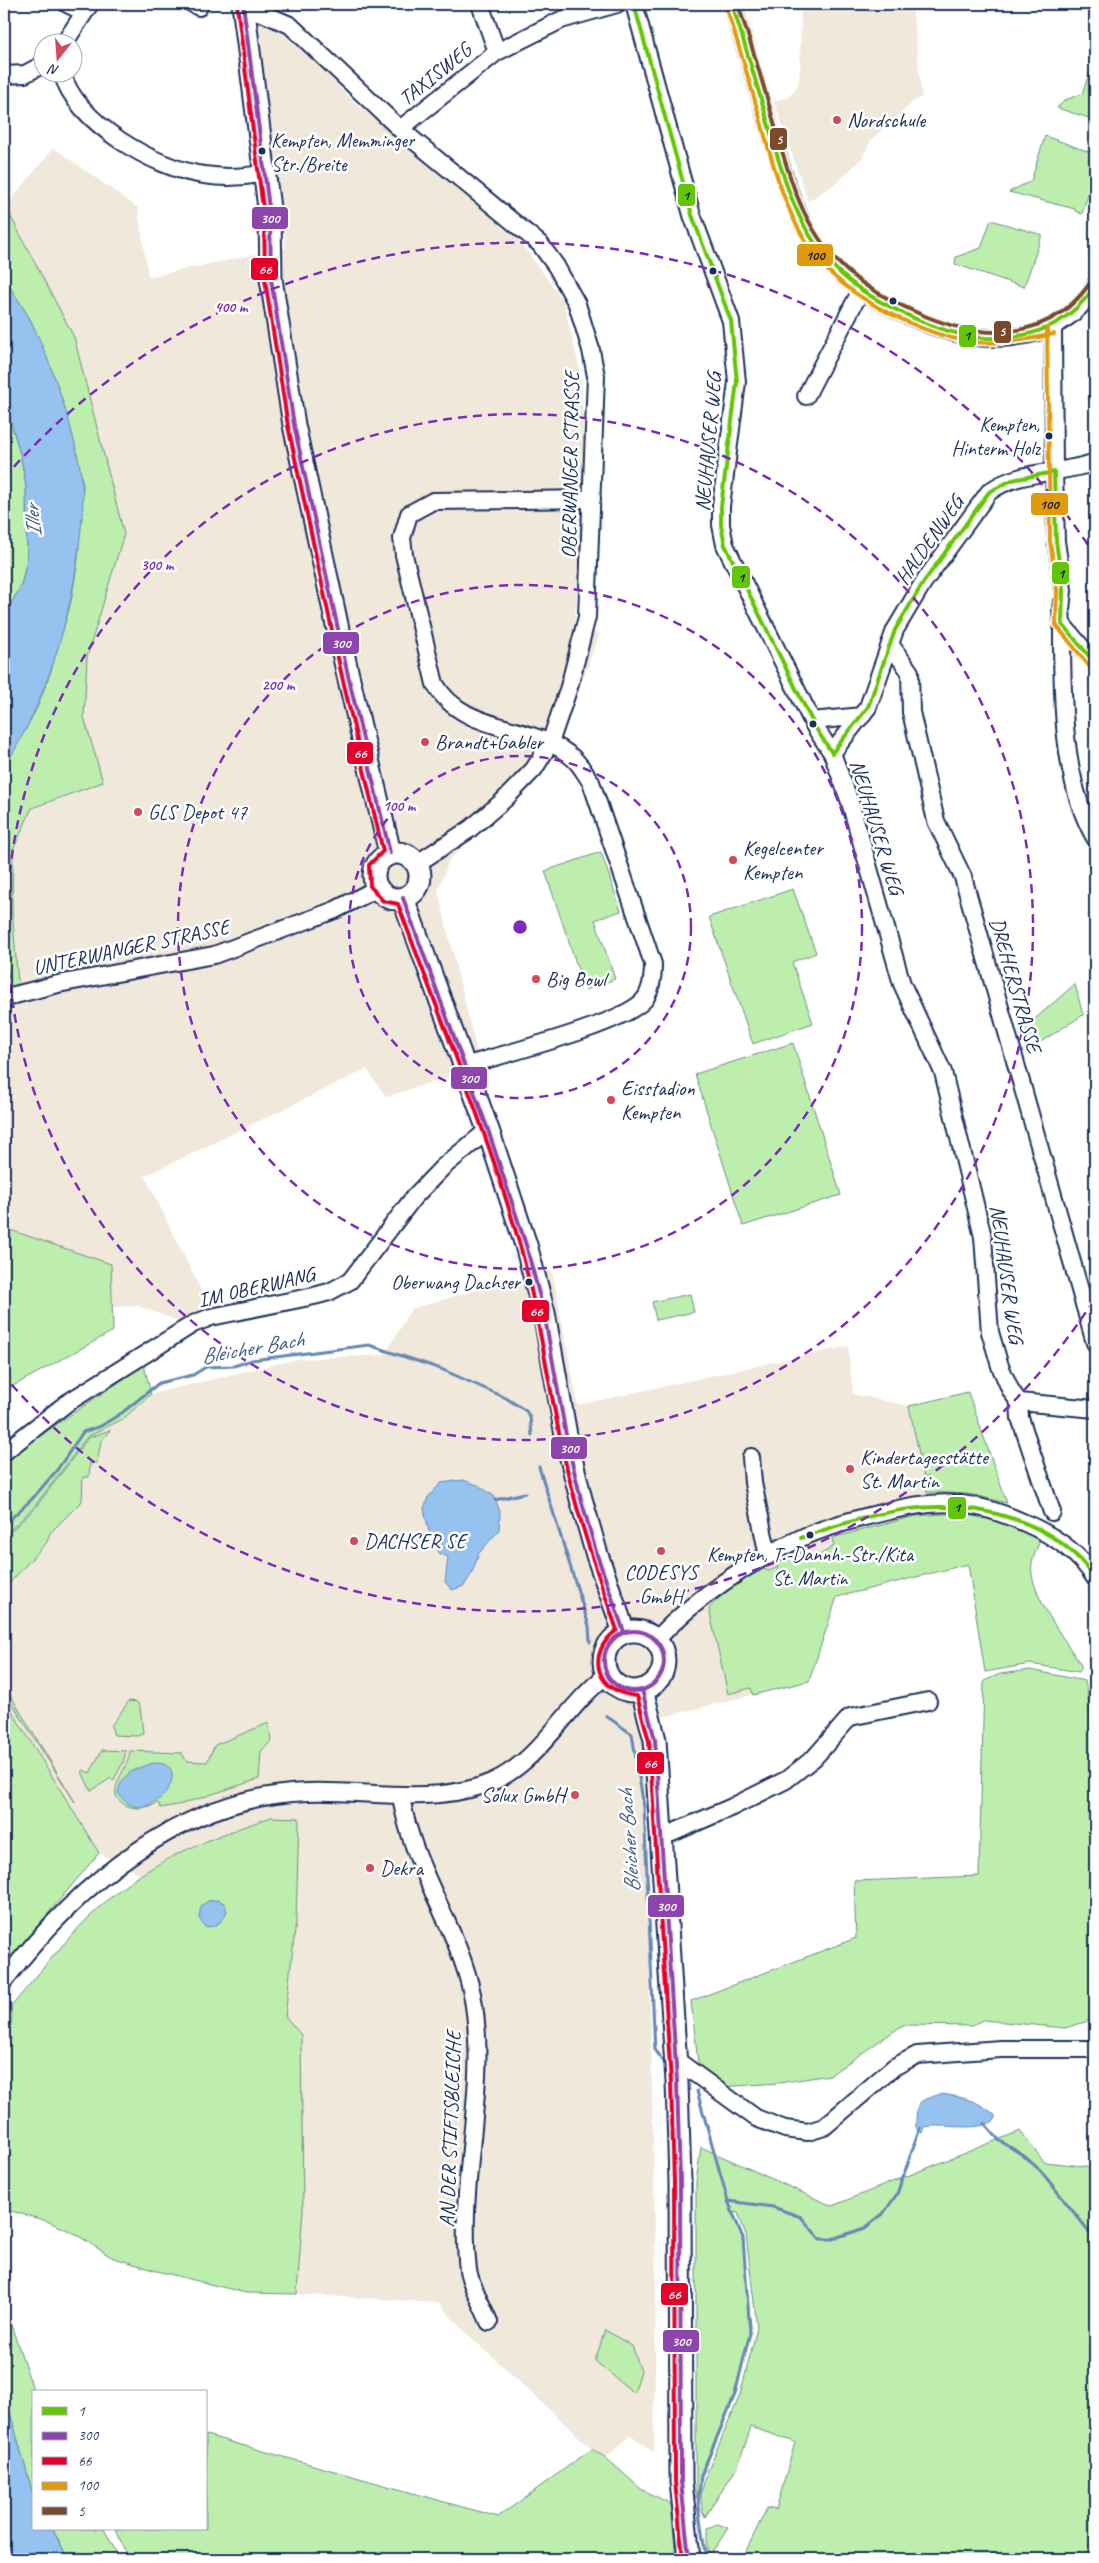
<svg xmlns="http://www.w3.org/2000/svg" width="1099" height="2563" viewBox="0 0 1099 2563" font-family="Caveat,sans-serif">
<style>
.built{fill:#f0e8da}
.green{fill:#bdeead;stroke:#6c8e86}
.water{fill:#96c2f0;stroke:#6587b6}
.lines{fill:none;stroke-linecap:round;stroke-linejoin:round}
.stream{stroke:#6587b6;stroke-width:3}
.minor-casing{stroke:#1b2f5e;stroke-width:20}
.major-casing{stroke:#1b2f5e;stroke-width:25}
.minor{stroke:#fff;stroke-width:16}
.major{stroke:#fff;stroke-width:21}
.bus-1-casing{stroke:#fff;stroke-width:8}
.bus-2-casing{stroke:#fff;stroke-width:8}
.bus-3-casing{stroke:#fff;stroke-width:8}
.bus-4-casing{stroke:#fff;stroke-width:8}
.bus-5-casing{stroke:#fff;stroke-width:8}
.bus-1{stroke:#62c505;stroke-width:4}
.bus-2{stroke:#8e44ad;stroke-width:4}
.bus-3{stroke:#e4002b;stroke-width:4}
.bus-4{stroke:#e19a09;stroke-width:4}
.bus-5{stroke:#7a4b2a;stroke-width:4}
.ring{fill:none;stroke:#7b2cbf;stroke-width:2.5;stroke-dasharray:9 6}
.poi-dot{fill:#d1495b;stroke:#fff;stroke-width:2}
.bus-dot{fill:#1b2f5e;stroke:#fff;stroke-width:2}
.labels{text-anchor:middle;stroke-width:5;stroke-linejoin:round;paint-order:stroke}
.bus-label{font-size:20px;fill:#1b2f5e;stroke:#fff;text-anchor:end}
.street-label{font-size:21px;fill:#1b2f5e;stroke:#fff}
.poi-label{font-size:21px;fill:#1b2f5e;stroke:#fff;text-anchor:start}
.water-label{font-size:22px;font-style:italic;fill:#405b8a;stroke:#fff}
.centre{fill:#7b2cbf;stroke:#fff;stroke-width:2.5}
.ring-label{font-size:15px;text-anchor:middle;font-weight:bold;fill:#7b2cbf;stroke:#fff;stroke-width:5;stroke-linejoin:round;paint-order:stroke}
.line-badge{stroke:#fff;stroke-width:2}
.badge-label{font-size:14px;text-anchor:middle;font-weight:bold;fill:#fff}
.pale-badge-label{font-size:14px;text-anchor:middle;font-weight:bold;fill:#111}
</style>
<rect width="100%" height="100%" fill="#fff"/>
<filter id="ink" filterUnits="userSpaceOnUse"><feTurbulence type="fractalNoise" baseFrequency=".02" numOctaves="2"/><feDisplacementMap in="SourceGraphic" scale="10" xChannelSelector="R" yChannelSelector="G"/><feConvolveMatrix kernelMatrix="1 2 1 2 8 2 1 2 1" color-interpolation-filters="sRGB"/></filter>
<g filter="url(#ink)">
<g class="built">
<polygon points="801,4 912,4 922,97 913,102 872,139 862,158 838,182 808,201 774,101 789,97 798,85 800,72"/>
<polygon points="255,21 292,38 355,103 514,234 563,300 581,375 586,486 574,630 600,633 550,766 449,860 438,891 483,1077 445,1078 386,1097 367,1069 145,1176 211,1311 183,1323 139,1306 113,1307 110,1264 4,1228 4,991 18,983 12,909 13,850 32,808 103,782 83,717 87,657 124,534 74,337 5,207 54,148 138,208 148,277 286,248"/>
<polygon points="552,1271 578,1405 848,1346 853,1394 909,1406 927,1492 953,1493 968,1564 837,1597 809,1681 663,1717 644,1728 656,2279 654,2453 631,2435 606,2458 592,2449 460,2327 439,2303 297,2294 303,2209 285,2016 296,1921 299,1818 203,1841 141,1875 99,1853 4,1698 4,1536 34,1507 87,1437 123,1419 151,1394 298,1359 385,1355 411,1309 511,1280"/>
</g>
<g class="green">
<polygon points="1095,57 1095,120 1057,108 1065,100 1082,94"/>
<polygon points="1045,136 1095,154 1095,172 1082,214 1075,211 1075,209 1009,192 1031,181"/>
<polygon points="4,204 74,337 124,534 87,657 84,717 103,782 32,808 13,850 12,909 18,984 4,991 4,768 37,708 51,671 71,602 78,560 83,485 74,442 46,358 30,319 4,278"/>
<polygon points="991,220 1042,235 1024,287 955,264 956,257 981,248"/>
<polygon points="4,398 21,457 26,487 27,560 21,586 4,616"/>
<polygon points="601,852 621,911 595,920 615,979 585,990 545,871"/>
<polygon points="793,889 816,953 792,962 813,1023 753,1044 709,917"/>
<polygon points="1075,984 1083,1015 1028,1050 1020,1032"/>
<polygon points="793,1043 841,1195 743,1226 695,1074"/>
<polygon points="4,1228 111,1264 113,1331 4,1391"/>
<polygon points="690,1294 694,1312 656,1320 652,1302"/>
<polygon points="144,1365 151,1394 123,1419 87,1437 34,1507 4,1536 4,1460"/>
<polygon points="968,1392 1007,1503 969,1494 927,1492 909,1406"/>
<polygon points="110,1430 101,1441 97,1463 90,1463 89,1477 83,1477 82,1501 50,1533 47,1542 4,1589 4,1538 35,1508 88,1438"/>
<path d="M957,1513L990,1518L1034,1537H1042C1038,1545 1034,1554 1032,1563C1027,1592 1067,1642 1082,1667L1079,1672L1030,1664L985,1672L968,1564L837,1597L809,1681L753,1695L751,1688L728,1694L709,1609C723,1591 744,1579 764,1569L769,1571L778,1567L776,1561L798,1551L811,1561L834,1546L832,1538L915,1516Z"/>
<polygon points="1030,1670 1085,1681 1087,1690 1095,1753 1095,1835 1090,1882 1095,2019 1065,2028 983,2020 972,2026 903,2025 830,2075 779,2083 722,2087 699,2071 691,2001 856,1938 854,1881 979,1876 984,1681 1000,1674"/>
<polygon points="4,1685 75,1802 4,1691"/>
<polygon points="4,1698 99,1853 4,1966"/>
<polygon points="129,1701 137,1702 140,1707 143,1733 138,1736 114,1735 111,1726"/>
<path d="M269,1723L271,1742L261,1751L259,1779L182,1804L161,1808L158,1803C143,1810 125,1811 116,1796C113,1781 129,1767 130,1751L182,1753L186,1761L207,1762L215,1745Z"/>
<polygon points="102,1750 126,1751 123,1763 113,1781 111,1778 91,1791 82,1772 83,1770 90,1773"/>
<path d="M271,1817L299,1818L296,1921L285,2016L301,2035L303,2209L297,2294L246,2293L157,2271L111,2257L74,2233L47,2221L4,2209V2038C12,2027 13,2020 11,2007C50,1960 90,1907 142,1874C182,1848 226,1833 271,1817Z"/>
<polygon points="1020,2131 1044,2162 1095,2167 1095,2559 742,2559 767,2508 776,2510 795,2442 751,2427 738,2466 705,2517 702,2512 701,2495 705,2477 740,2395 757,2328 746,2235 738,2213 733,2212 742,2237 751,2327 736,2394 702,2476 696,2499 696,2182 701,2147 832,2206"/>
<polygon points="4,2304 34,2392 34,2498 4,2391"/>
<polygon points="605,2330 632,2346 641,2371 634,2393 595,2361"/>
<polygon points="206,2435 498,2517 592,2449 606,2458 641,2489 671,2504 676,2559 128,2559 116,2529 206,2529"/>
<polygon points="718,2524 728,2528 711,2554 717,2559 710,2559 707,2548 707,2528"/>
<polygon points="53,2529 104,2529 120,2559 68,2559"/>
</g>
<g class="water">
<path d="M4,278C12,291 22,305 30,319C51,361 78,438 82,484C84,501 82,520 80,537C72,618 47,699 4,768V616L21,586L27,560L26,487L21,457L4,398Z"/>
<polygon points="463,1480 478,1485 494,1496 500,1512 499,1530 479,1553 472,1573 464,1586 452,1590 445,1582 448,1557 438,1553 437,1543 429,1532 424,1509 428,1497 441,1483"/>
<path d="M154,1763C201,1762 146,1837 118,1793C122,1773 135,1768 154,1763Z"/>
<path d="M218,1900L224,1903L227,1911C222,1923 218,1926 205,1927L199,1918L201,1906L208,1901Z"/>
<path d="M940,2094C961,2096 979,2101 995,2115V2120C977,2133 946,2123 924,2127L922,2133L918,2131C915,2127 916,2125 916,2120C917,2098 921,2101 940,2094Z"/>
<polygon points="4,2391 34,2498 34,2529 53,2529 68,2559 4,2559"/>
</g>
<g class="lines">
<g class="stream">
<polyline points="539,1467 589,1626 590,1642"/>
<polyline points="495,1500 525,1493"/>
<polyline points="4,1525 32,1499 57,1470 83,1432 101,1426 123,1412 159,1383 193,1375 206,1367 234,1366 252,1360 369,1345 441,1369 506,1398 526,1411 530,1417 532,1435"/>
<polyline points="606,1716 632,1734 644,1807 655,2051 666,2065"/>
<polyline points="697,2091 728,2201 773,2207 801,2217 820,2239 832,2239 865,2228 883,2214 897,2194 920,2128"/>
<polyline points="984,2123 999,2140 1024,2156 1040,2170 1088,2230 1095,2244"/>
<polyline points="706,2559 698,2506 701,2475 735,2394 750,2333 743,2238 728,2201"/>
</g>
<g class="minor-casing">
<g id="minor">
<polyline points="67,4 84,12"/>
<polyline points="193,4 199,7"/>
<polyline points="480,4 497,52"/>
<polyline points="634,4 692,215 731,321 737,382 721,506 721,525 725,545 815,727 832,753 850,802 902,984 943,1072 983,1237 990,1332 1000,1366 1011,1391 1019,1402 1020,1418 1052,1512"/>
<path d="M732,4C745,46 758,89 770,131C782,170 793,213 817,247C840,280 873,300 909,316C935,328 965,338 993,338C1036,338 1073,325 1095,286"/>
<polyline points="244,12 262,13 290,25 400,129 540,244 556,266 577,304 591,350 596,376 587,617 569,687 550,743 534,769 504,800 470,829 416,864"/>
<polyline points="65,42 90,4"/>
<path d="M62,72C74,122 156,169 204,175C223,178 246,177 265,173"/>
<polyline points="4,75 25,74 42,65"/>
<polyline points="400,129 497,52 561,20 617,4"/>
<polyline points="1053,328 1054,472 1056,541 1063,590 1061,610 1062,624 1095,663"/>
<polyline points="806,396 860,292"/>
<path d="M1062,624C1062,690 1061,780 1095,838"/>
<polyline points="890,644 910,672 911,712 936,821 963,877 1095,1343"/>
<polyline points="812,721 862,716"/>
<path d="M832,753L868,707L895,630L923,583L989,492C1019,469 1061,475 1095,462"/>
<polyline points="4,1001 11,996 58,984 214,955 335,910 378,888"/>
<path d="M465,1066C502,1054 622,1025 644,1000C652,990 653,976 653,964L591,782C586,775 580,764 573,758C534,722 464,735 435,684L404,555L402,538L409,514L433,501L592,499"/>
<polyline points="1019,1402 1095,1409"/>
<polyline points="4,1452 67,1403 193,1324 211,1317 314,1296 329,1292 350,1281 414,1197 443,1167 488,1130"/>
<polyline points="751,1457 753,1483 768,1556"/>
<path d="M656,1640C695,1598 749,1562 801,1538C825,1527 852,1520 877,1514C904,1507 932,1501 960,1504C982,1506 1005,1514 1025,1523C1053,1535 1079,1553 1095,1578"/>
<path d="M401,1796C412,1869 458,1926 472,1994C490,2085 457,2179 468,2270C471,2287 483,2306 489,2322"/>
<polyline points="662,1834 672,1833 732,1807 786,1780 814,1758 850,1717 928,1701"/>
<path d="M4,1981C77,1885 181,1796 308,1792C366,1790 425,1804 481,1786C537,1769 563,1708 607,1675"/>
<polyline points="675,2059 756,2118 785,2129 808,2132 824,2127 894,2067 917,2055 1001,2049 1095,2049"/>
</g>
</g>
<g class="major-casing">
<g id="major">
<polyline points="243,4 270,216 271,279 294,425 347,671 390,853"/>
<circle cx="397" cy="876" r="23"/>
<polyline points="403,898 488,1130 526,1245 544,1313 568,1446 581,1499 597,1555 624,1632"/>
<circle cx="634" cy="1661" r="30"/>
<polyline points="642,1690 655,1740 677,2082 680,2182 681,2482 689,2559"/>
</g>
</g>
<use href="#minor" class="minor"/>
<use href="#major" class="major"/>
<g class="bus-1-casing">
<g id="bus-1">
<polyline points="634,4 692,215 731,321 737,382 721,506 721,525 725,545 815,727 832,753"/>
<path d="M732,4C744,41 755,79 766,116C780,165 792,218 826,258C847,284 876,301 905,314C930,326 957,336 985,338C1031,340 1069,325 1095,286"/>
<polyline points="1054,472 1056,541 1063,590 1062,624 1095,663"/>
<polyline points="832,753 868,707 895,630 923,583 989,492 1012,480 1054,472"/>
<path d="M801,1538C872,1512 943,1493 1017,1520C1048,1531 1076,1550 1095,1578"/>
</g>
</g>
<g class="bus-2-casing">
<g id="bus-2">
<polyline points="243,4 270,216 271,279 294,425 347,671 390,853"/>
<polyline points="403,898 488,1130 526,1245 544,1313 568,1446 581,1499 597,1555 624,1632"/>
<circle cx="634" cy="1661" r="30"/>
<polyline points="642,1690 655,1740 677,2082 680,2182 681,2482 689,2559"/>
</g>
</g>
<g class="bus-3-casing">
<path id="bus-3" d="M237,5L264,216L265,280L288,426L341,672L383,851L369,865L370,886L383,901L398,904C440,1018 488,1132 521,1249C539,1315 548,1381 562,1447C575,1509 596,1570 617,1630C584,1654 597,1694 637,1696L649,1741L671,2082L674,2182L675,2482L683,2559"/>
</g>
<g class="bus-4-casing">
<g id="bus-4">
<path d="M726,6C738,43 749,80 760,118C774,168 787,222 821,263C843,288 871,305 901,319C961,347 991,348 1054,334"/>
<polyline points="1047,328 1050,541 1057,590 1056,625 1090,667"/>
</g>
</g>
<g class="bus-5-casing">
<path id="bus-5" d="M738,4C750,40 761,76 771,112C785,161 797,215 831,254C851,279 879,295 907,308C930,319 954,328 979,331C1024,336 1064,321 1090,283"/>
</g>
<use href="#bus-1" class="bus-1"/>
<use href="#bus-2" class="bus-2"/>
<use href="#bus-3" class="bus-3"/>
<use href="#bus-4" class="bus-4"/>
<use href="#bus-5" class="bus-5"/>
</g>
</g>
<g class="ring">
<circle cx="520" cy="927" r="171"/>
<circle cx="520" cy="927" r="342"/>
<circle cx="520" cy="927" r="513"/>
<path d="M1094 1300A684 684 0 0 1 4 1376M4 478A684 684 0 0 1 1094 554"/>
</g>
<g class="poi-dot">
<circle cx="837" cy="120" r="5"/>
<circle cx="425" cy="742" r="5"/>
<circle cx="138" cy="812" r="5"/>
<circle cx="733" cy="860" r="5"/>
<circle cx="536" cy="979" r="5"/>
<circle cx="611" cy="1100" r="5"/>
<circle cx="850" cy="1469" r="5"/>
<circle cx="354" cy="1541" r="5"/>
<circle cx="661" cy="1551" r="5"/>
<circle cx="575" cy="1795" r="5"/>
<circle cx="370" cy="1868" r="5"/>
</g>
<g class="bus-dot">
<circle cx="262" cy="151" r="4.5"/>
<circle cx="713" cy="271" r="4.5"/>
<circle cx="893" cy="301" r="4.5"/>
<circle cx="1049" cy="436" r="4.5"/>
<circle cx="813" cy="724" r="4.5"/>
<circle cx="529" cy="1282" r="4.5"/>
<circle cx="810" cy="1535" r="4.5"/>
</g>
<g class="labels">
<g class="bus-label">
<text x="271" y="147" text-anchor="start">Kempten, Memminger<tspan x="271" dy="24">Str./Breite</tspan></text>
<text x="1040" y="431">Kempten,<tspan x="1040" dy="24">Hinterm Holz</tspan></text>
<text x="520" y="1289">Oberwang Dachser</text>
<text x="810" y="1561" text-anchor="middle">Kempten, T.-Dannh.-Str./Kita<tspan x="810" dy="24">St. Martin</tspan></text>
</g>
<g class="street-label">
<text transform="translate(435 74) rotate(-39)" y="7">TAXISWEG</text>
<text transform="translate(708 442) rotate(-85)" y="7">NEUHAUSER WEG</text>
<text transform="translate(570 465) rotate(-89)" y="7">OBERWANGER STRASSE</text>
<text transform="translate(929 540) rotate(-55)" y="7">HALDENWEG</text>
<text transform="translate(877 827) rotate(73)" y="7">NEUHAUSER WEG</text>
<text transform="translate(131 947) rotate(-12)" y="7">UNTERWANGER STRASSE</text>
<text transform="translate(1016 985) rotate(74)" y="7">DREHERSTRASSE</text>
<text transform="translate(1007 1274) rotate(82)" y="7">NEUHAUSER WEG</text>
<text transform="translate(256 1287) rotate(-13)" y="7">IM OBERWANG</text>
<text transform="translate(450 2129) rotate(-88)" y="7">AN DER STIFTSBLEICHE</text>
</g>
<g class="poi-label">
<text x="847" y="127">Nordschule</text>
<text x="435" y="749">Brandt+Gabler</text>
<text x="148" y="819">GLS Depot 47</text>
<text x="743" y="855">Kegelcenter<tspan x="743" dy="24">Kempten</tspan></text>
<text x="546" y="986">Big Bowl</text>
<text x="621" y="1095">Eisstadion<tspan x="621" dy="24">Kempten</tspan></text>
<text x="860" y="1464">Kindertagesstätte<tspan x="860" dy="24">St. Martin</tspan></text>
<text x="364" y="1548">DACHSER SE</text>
<text x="661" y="1579" text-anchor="middle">CODESYS<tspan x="661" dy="24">GmbH</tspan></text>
<text x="565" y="1802" text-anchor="end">Solux GmbH</text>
<text x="380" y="1875">Dekra</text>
</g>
<g class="water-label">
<text transform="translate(32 521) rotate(-96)" y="8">Iller</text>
<text transform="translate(252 1347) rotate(-10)" y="8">Bleicher Bach</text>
<text transform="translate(628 1841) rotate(-94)" y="8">Bleicher Bach</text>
</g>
</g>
<circle cx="520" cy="927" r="8" class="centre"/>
<g class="ring-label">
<text x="231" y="312">400 m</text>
<text x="157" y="570">300 m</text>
<text x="278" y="690">200 m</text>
<text x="399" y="811">100 m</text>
</g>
<g class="line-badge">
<rect x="769" y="127" width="19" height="24" rx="5" fill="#7a4b2a"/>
<rect x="677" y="183" width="19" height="24" rx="5" fill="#62c505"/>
<rect x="251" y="206" width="38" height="24" rx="5" fill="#8e44ad"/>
<rect x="796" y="243" width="38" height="24" rx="5" fill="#e19a09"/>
<rect x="250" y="257" width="29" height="24" rx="5" fill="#e4002b"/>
<rect x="993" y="320" width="19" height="24" rx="5" fill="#7a4b2a"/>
<rect x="958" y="324" width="19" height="24" rx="5" fill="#62c505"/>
<rect x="1030" y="492" width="39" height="24" rx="5" fill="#e19a09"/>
<rect x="1051" y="561" width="19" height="24" rx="5" fill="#62c505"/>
<rect x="731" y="565" width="20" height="24" rx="5" fill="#62c505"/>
<rect x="322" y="631" width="38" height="24" rx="5" fill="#8e44ad"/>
<rect x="346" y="741" width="28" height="24" rx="5" fill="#e4002b"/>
<rect x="450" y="1066" width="38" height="24" rx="5" fill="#8e44ad"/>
<rect x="521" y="1299" width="29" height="24" rx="5" fill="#e4002b"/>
<rect x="550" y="1436" width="38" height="24" rx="5" fill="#8e44ad"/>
<rect x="947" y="1496" width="20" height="24" rx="5" fill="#62c505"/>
<rect x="636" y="1751" width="29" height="24" rx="5" fill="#e4002b"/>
<rect x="647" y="1894" width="38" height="24" rx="5" fill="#8e44ad"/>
<rect x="660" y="2282" width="29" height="24" rx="5" fill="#e4002b"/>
<rect x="662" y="2329" width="38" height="24" rx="5" fill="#8e44ad"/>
</g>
<g class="badge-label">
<text x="779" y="144">5</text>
<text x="270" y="223">300</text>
<text x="265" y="274">66</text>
<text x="1002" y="336">5</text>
<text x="341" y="648">300</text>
<text x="360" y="758">66</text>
<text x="469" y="1083">300</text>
<text x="536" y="1316">66</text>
<text x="569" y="1453">300</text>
<text x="650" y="1768">66</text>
<text x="666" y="1911">300</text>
<text x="674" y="2299">66</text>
<text x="681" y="2346">300</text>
</g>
<g class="pale-badge-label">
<text x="686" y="200">1</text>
<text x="815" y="260">100</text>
<text x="967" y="340">1</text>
<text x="1049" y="509">100</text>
<text x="1061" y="578">1</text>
<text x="741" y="582">1</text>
<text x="957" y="1512">1</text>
</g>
<rect width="1099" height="2563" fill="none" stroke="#fff" stroke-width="20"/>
<rect x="10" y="10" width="1079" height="2543" fill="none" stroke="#1b2f5e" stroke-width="2" filter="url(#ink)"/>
<rect x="32" y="2390" width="175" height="140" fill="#ffffff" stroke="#a4acbf"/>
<rect x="42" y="2407" width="25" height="8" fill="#62c505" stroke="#a4acbf"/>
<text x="78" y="2416" font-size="15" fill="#1b2f5e">1</text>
<rect x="42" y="2432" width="25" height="8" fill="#8e44ad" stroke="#a4acbf"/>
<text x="78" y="2440" font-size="15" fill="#1b2f5e">300</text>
<rect x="42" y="2457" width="25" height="8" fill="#e4002b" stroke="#a4acbf"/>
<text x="78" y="2466" font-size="15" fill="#1b2f5e">66</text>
<rect x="42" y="2482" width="25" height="8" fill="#e19a09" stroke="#a4acbf"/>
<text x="78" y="2490" font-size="15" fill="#1b2f5e">100</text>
<rect x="42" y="2507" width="25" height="8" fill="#7a4b2a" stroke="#a4acbf"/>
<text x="78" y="2516" font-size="15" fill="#1b2f5e">5</text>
<g transform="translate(58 58) rotate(197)"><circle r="24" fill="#ffffff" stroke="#a4acbf"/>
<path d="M0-4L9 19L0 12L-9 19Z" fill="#d1495b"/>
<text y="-8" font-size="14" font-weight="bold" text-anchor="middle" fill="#1b2f5e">N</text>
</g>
</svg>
